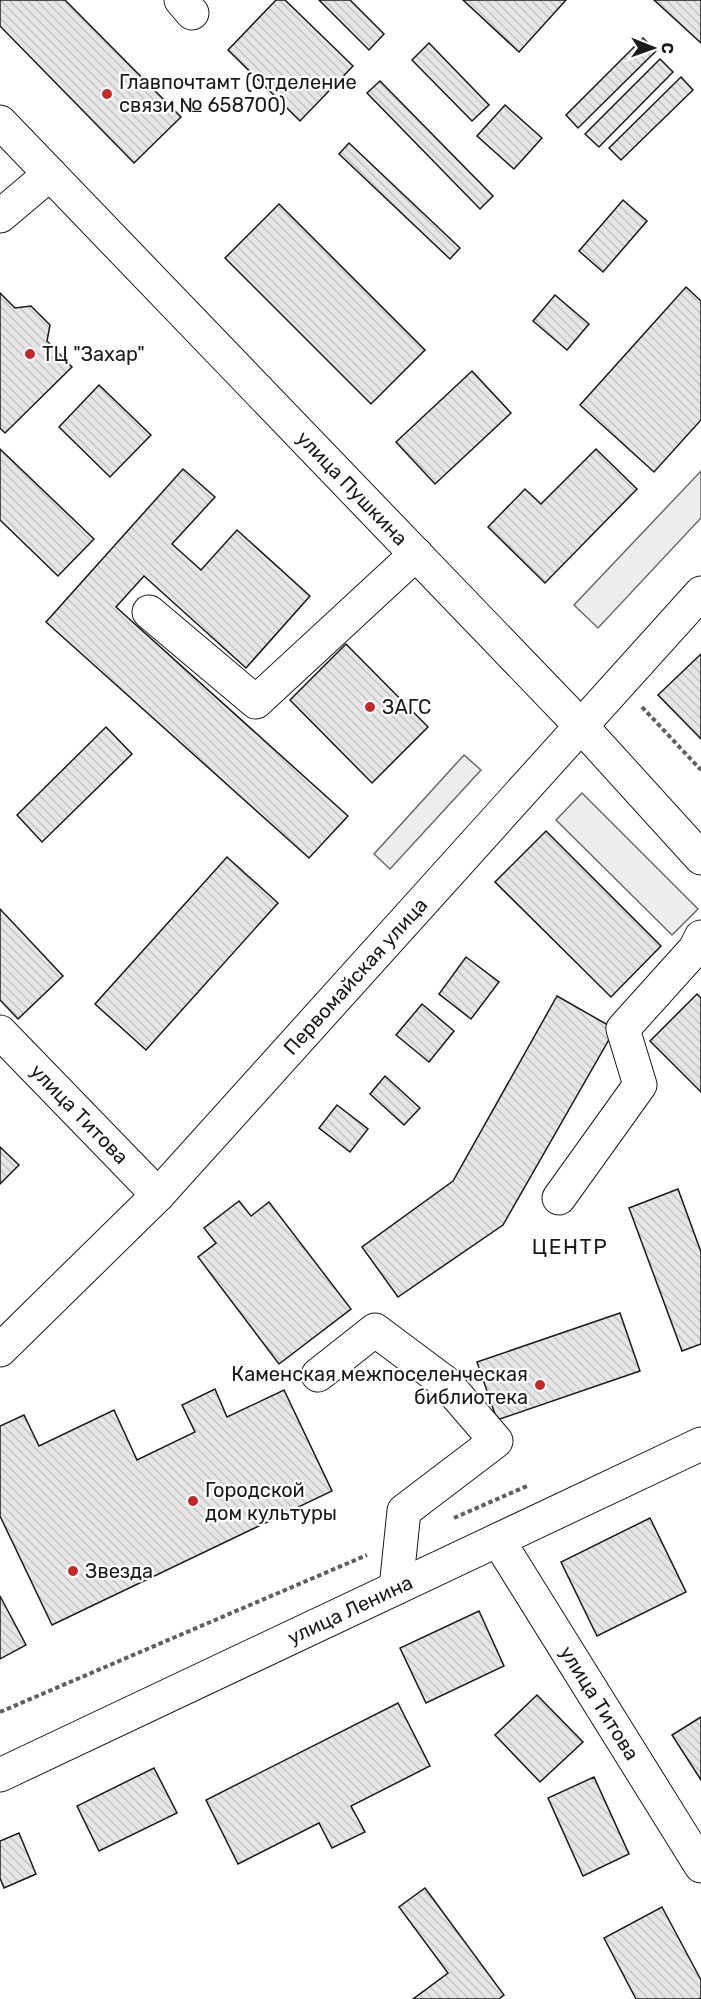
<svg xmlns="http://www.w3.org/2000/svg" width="701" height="1999" viewBox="0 0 701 1999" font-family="Rubik,sans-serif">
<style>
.parking{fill:#ededed;stroke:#6a6a6a;stroke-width:1.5}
.building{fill:url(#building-back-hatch);stroke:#1a1a1a;stroke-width:1.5}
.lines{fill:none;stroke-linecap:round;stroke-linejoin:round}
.minor-casing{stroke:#1a1a1a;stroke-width:35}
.path{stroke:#5f5f5f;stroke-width:4;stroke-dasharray:4.5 3;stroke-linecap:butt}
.minor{stroke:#fff;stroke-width:33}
.poi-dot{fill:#c62828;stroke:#fff;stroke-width:2}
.labels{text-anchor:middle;stroke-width:4.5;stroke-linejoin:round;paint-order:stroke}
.poi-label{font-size:20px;fill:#1a1a1a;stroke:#fff;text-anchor:start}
.street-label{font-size:20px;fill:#1a1a1a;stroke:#fff}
.neighbourhood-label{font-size:21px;letter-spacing:1.5px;fill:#1a1a1a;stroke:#fff}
</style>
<defs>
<pattern id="building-back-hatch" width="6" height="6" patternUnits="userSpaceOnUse" patternTransform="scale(1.5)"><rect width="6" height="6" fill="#e6e6e6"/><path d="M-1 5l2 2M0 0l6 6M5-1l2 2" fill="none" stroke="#c5c5c5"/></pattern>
</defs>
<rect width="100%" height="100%" fill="#fff"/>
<g class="parking">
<polygon points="701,471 701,518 598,628 574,605"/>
<polygon points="464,755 481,770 390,869 374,854"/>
<polygon points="582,793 698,909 672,935 556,820"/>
</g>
<g class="building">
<polygon points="0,0 65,0 181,117 134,163 0,26"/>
<polygon points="276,0 285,0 353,66 300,121 228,50"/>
<polygon points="319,0 350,0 384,34 369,50"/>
<polygon points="463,0 566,0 519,52"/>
<polygon points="654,0 701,0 701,43"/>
<polygon points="643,38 656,51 578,128 566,115"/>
<polygon points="429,43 489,105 472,121 412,60"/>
<polygon points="660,59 673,72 599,147 585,134"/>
<polygon points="681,77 693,90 621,160 609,148"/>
<polygon points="380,81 493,196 480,209 367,93"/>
<polygon points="505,105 542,138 514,169 477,136"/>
<polygon points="349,143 460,248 450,259 339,154"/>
<polygon points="623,200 647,221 603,272 579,251"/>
<polygon points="279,204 425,350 371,404 225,258"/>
<polygon points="686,287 701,301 701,420 654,472 580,405"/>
<polygon points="0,293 15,308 31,306 50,325 47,341 72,367 5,433 0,428"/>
<polygon points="555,295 589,324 567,350 533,321"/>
<polygon points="472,371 511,413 435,484 396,442"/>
<polygon points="99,385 151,435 110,477 59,427"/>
<polygon points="0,449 94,539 58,576 0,520"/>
<polygon points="596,449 637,489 545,583 488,527 525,489 541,504"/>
<polygon points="183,469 215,497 172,544 201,570 237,530 310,596 246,668 144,576 116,607 348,816 309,858 46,622"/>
<polygon points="346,644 428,727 372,783 290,700"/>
<polygon points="701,654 701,739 658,695"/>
<polygon points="106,727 132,754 42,842 17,815"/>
<polygon points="546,831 661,946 611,997 495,882"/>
<polygon points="227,857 278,903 146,1050 95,1004"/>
<polygon points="0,909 63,976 18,1019 0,1000"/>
<polygon points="466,957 499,982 471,1019 439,994"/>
<polygon points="697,994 701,998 701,1092 650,1041"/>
<polygon points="557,996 615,1029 503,1225 398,1297 362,1247 453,1181"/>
<polygon points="422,1004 454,1031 429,1062 396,1035"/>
<polygon points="385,1076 420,1108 404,1125 370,1094"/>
<polygon points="337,1105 368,1129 350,1152 319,1128"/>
<polygon points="0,1147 19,1165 0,1184"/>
<polygon points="678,1189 701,1252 701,1344 682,1351 629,1208"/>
<polygon points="239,1201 251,1216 269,1202 351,1309 279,1364 198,1257 216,1243 204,1228"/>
<polygon points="620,1313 640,1371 497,1420 477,1362"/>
<polygon points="215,1389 227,1417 284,1390 332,1491 52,1625 0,1516 0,1426 24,1415 39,1446 114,1410 137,1460 195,1432 182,1405"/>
<polygon points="650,1518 686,1592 597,1636 561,1562"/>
<polygon points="0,1596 26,1645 0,1659"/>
<polygon points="479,1611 504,1666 426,1703 400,1648"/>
<polygon points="537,1695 583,1742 540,1782 495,1735"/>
<polygon points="398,1703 430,1766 351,1806 365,1832 332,1848 319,1823 238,1864 206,1800"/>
<polygon points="701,1717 701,1780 672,1735"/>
<polygon points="154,1768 177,1813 99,1851 77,1806"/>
<polygon points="594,1777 629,1854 583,1876 548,1798"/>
<polygon points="19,1833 36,1874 4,1888 0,1878 0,1841"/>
<polygon points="425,1888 504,1995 499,1999 413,1999 448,1973 399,1907"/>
<polygon points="662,1907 701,1980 701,1998 698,1999 636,1999 604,1938"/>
</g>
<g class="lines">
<g class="minor-casing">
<g id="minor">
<polyline points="181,0 192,13"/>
<path id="s1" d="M0,122L582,727L701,858"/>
<polyline points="0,216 50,174"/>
<polyline points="149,612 256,702 416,554"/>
<path id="s2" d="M0,1032L158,1195"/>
<polyline points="559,1198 640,1085 623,1029 695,949 701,937"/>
<path id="s3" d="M0,1350L158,1195L701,593"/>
<polyline points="318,1375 375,1330 446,1383 496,1441 404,1511 396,1588"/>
<path id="s4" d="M498,1540L701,1866"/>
<path id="s5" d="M0,1775L701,1444"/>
</g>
</g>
<g class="path">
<polyline points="642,707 701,770"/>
<polyline points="454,1518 527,1486"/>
<polyline points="0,1712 367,1555"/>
</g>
<use href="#minor" class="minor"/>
</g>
<g class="poi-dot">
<circle cx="107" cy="94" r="6"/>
<circle cx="30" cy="354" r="6"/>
<circle cx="370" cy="707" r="6"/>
<circle cx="540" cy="1385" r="6"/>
<circle cx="193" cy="1501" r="6"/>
<circle cx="73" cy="1571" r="6"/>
</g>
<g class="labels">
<g class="poi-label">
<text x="119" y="89">Главпочтамт (Отделение<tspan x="119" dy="23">связи № 658700)</tspan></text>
<text x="42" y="361">ТЦ "Захар"</text>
<text x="382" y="714">ЗАГС</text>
<text x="528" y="1381" text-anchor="end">Каменская межпоселенческая<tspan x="528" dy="23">библиотека</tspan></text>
<text x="205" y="1497">Городской<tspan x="205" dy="23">дом культуры</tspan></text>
<text x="85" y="1578">Звезда</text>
</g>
<g class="street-label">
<text dy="7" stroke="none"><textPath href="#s1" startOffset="508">улица Пушкина</textPath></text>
<text dy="7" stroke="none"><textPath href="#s3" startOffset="516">Первомайская улица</textPath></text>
<text dy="7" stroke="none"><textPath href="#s2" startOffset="114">улица Титова</textPath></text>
<text dy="7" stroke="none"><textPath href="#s5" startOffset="387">улица Ленина</textPath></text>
<text dy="7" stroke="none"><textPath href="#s4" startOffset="192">улица Титова</textPath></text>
</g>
<g class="neighbourhood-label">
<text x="570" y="1254">ЦЕНТР</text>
</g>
</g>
<g transform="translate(653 48) rotate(91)" stroke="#ffffff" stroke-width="4.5" paint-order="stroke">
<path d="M0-4.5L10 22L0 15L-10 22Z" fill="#1a1a1a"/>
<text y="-9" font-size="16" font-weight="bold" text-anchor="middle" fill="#1a1a1a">С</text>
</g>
</svg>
